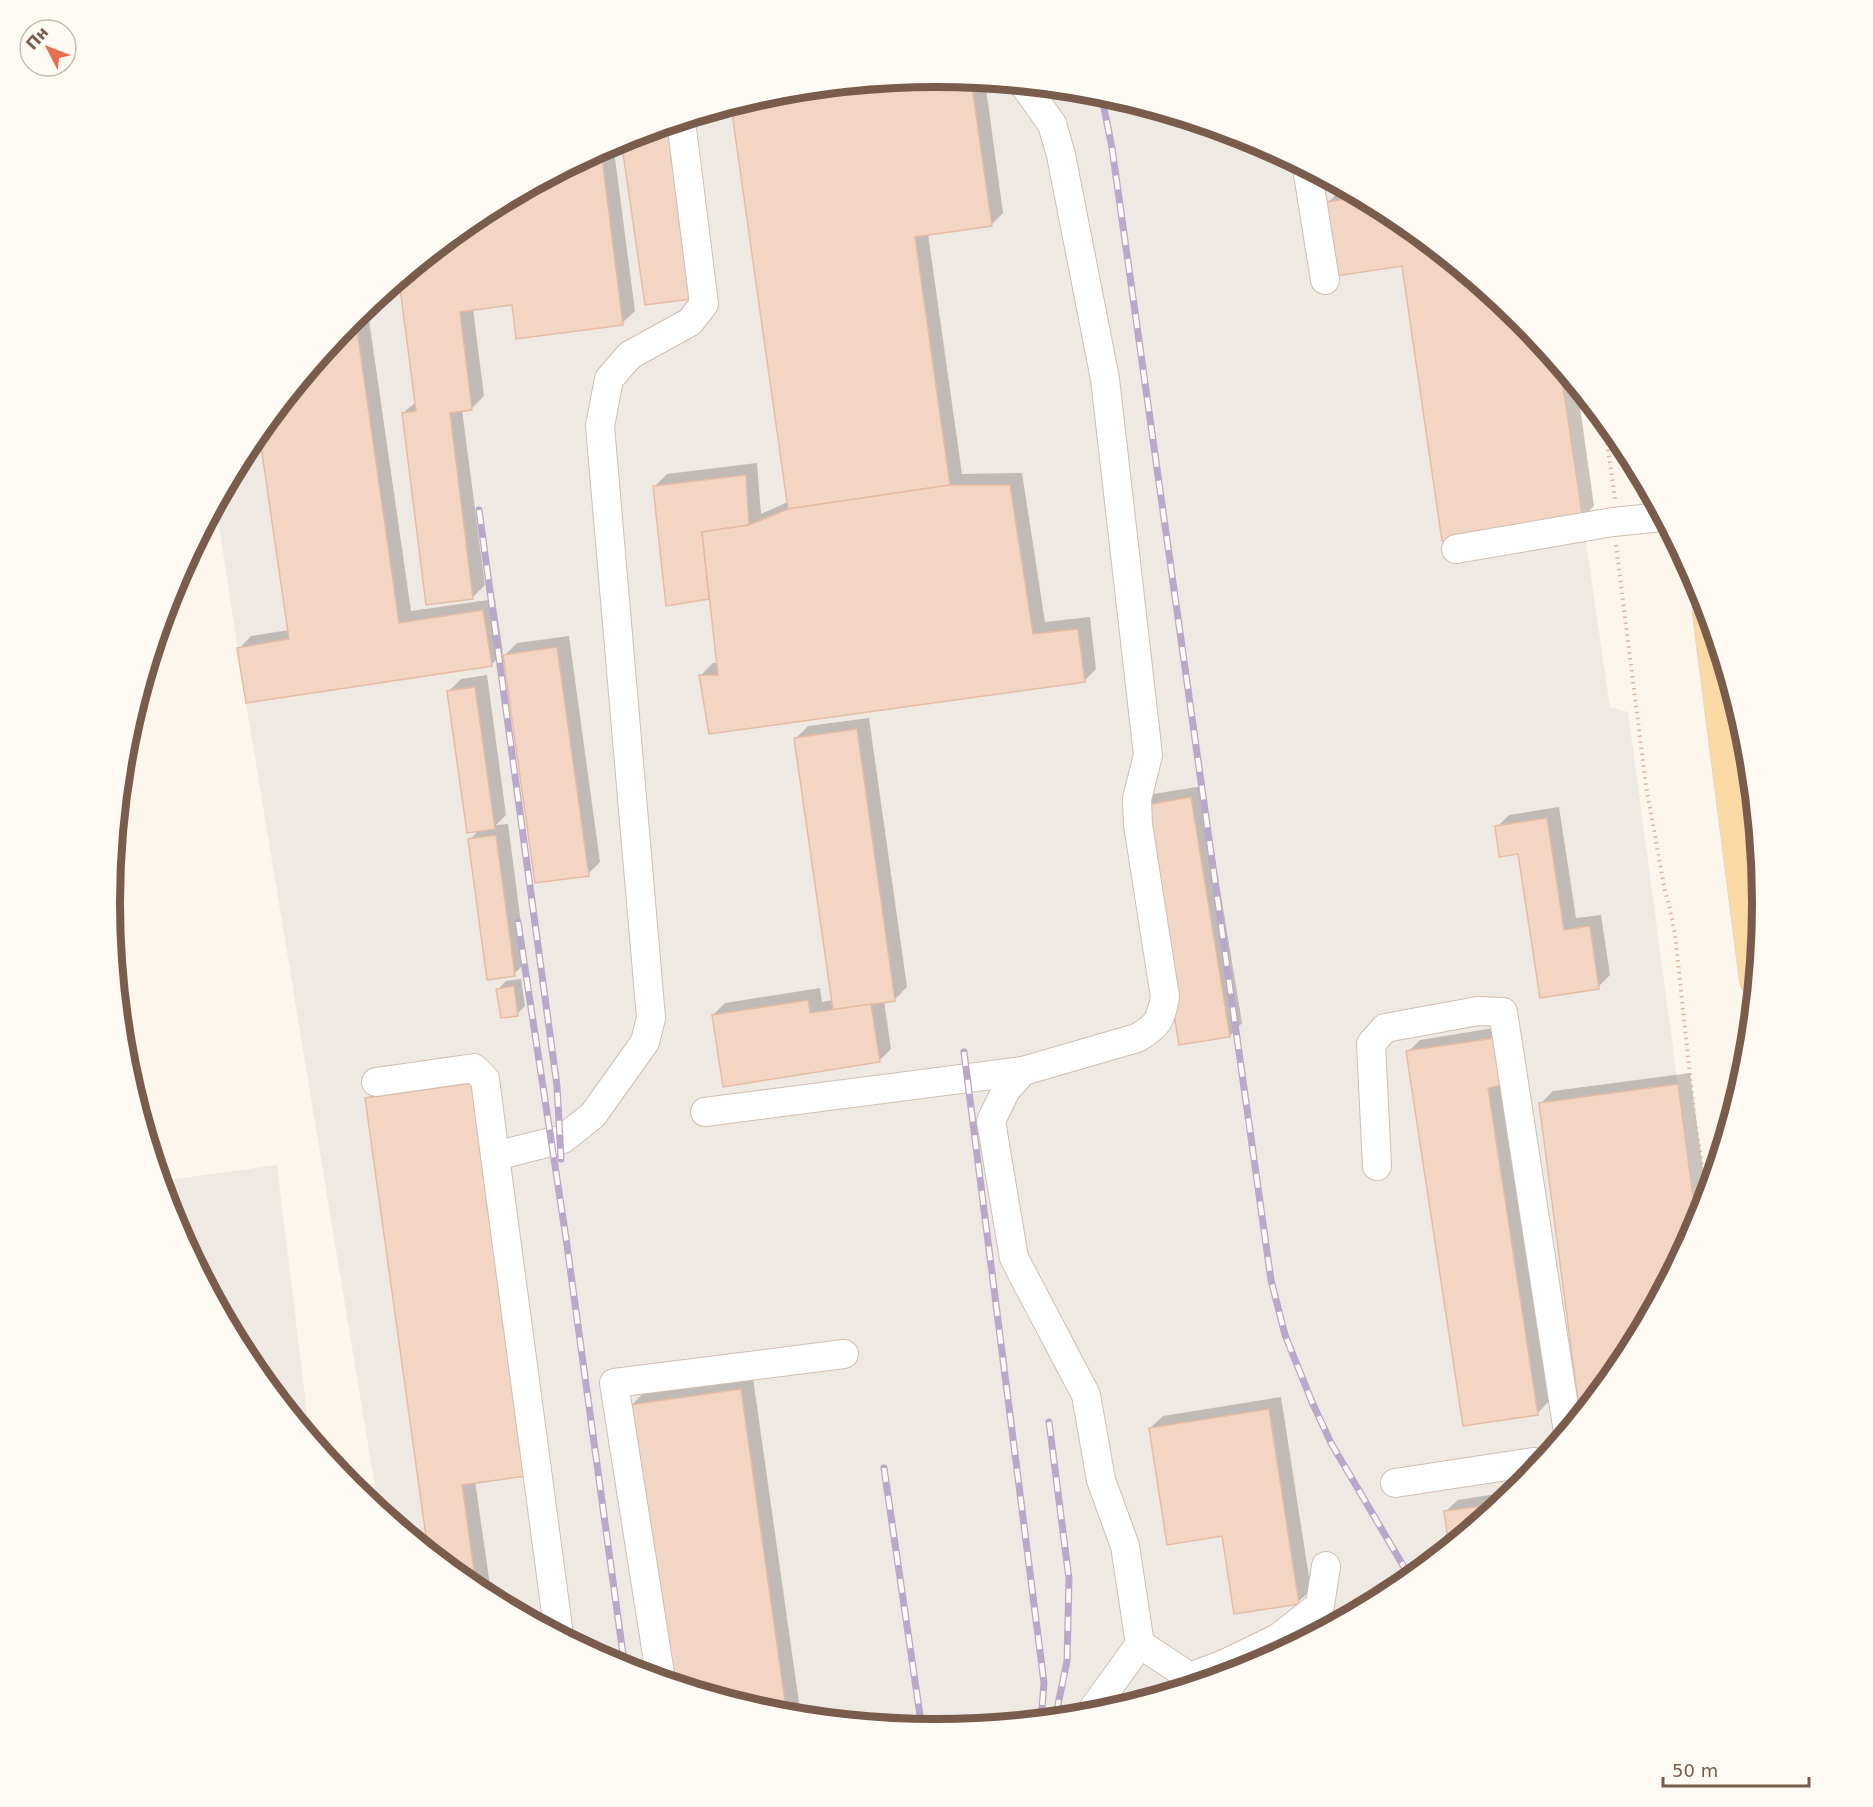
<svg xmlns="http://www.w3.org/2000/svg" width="1873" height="1807" viewBox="0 0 1873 1807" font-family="'DejaVu Sans',sans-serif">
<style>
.industrial{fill:#efe9e4}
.shadow{fill:#0003}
.building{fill:#f3d5c3;stroke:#e6bba3;stroke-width:1.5}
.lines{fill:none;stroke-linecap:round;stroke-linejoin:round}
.minor-casing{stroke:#d1beb0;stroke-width:30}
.major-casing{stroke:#dad1cd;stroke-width:34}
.path{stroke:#d9b8a5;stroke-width:4;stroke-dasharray:1.5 4.5;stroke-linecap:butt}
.minor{stroke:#fff;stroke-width:28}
.major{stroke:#fbd9a5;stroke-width:33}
.rail-casing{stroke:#b9a8c9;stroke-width:7}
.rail{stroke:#fffaf3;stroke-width:4.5;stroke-dasharray:14;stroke-linecap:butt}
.rim{fill:none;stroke:#7a5c4d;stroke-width:8}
</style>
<rect width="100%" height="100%" fill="#fdf6ec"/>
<g class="industrial">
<polygon points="937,77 1098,92 1253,140 1396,216 1522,319 1560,366 1610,707 1628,712 1697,1227 1624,1363 1521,1489 1396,1591 1253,1668 1098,1715 936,1730 775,1715 620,1667 477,1591 379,1511 246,703 216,506 249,444 352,318 477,216 620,139 775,92"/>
<polygon points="277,1165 310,1438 249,1363 172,1220 161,1181"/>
</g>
<g class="shadow">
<polygon points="937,77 985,81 1003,213 991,225 928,234 962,474 1022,473 1045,622 1090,617 1096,669 1084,681 701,675 713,663 718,663 711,597 667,604 655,486 667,474 757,463 761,514 788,502 733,105 775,92"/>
<polygon points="613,143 635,311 622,323 513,303 473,309 484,396 472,408 462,410 485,585 473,597 403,413 417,401 401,278 477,216"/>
<polygon points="1347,190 1396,216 1522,319 1577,386 1594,506 1582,518 1403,265 1327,203 1340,191"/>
<polygon points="367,306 411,611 495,599 503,653 491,665 239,649 251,636 289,630 260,430 352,318"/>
<polygon points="569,636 600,862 588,874 505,655 517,643"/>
<polygon points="487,675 506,815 496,825 508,824 526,962 514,974 469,840 479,830 449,691 461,679"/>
<polygon points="869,718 907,987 895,999 884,1001 891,1049 879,1061 713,1015 725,1003 820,988 822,1002 833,1000 796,738 808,726"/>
<polygon points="1203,786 1242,1023 1230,1036 1141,806 1153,794"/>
<polygon points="1559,807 1576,918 1601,915 1610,975 1598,987 1541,996 1519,852 1497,827 1509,815"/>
<polygon points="521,979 525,1006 517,1014 498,989 506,981"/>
<polygon points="1506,1026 1549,1401 1537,1414 1408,1052 1420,1040"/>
<polygon points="484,1072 475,1481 492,1599 477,1591 430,1552 367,1099 379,1086"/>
<polygon points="1690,1073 1707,1199 1700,1220 1624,1363 1582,1415 1541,1103 1553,1091"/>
<polygon points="753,1378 801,1717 775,1715 670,1683 631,1406 643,1393"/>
<polygon points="1281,1397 1311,1590 1298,1602 1223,1535 1150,1428 1163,1416"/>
<polygon points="1509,1492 1510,1498 1450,1547 1445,1512 1458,1500"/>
</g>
<g class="building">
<polygon points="937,77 971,80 992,226 915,237 950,485 788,509 731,106 775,92"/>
<polygon points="674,123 699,298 645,305 621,139"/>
<polygon points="601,150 623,325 516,339 512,305 460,312 472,410 450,413 473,599 426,605 402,413 416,411 399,280 477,216"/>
<polygon points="1361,197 1396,216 1522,319 1560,366 1583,520 1442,541 1402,266 1336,276 1326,202"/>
<polygon points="355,316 399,623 483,610 492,666 246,703 237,648 289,639 259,432"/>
<polygon points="746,475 749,525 702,532 709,599 666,606 653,486"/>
<polygon points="950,485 1010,485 1033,634 1078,629 1085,682 709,734 699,675 718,675 702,532 749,525 788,509"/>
<polygon points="557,647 589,876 535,883 503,655"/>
<polygon points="475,687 495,829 467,833 447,691"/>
<polygon points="857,729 895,1001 833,1010 794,738"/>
<polygon points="1191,797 1230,1037 1179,1045 1140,806"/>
<polygon points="1547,818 1564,930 1590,926 1599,989 1540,998 1518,854 1499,857 1495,826"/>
<polygon points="496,835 515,976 487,980 468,839"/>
<polygon points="514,986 518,1016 501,1018 496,989"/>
<polygon points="808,1000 810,1013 871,1004 880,1062 723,1087 712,1015"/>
<polygon points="1495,1038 1502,1085 1488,1088 1538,1415 1463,1426 1406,1051"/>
<polygon points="472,1083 526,1476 462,1485 477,1591 428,1551 365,1098"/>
<polygon points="1678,1084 1697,1226 1624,1363 1580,1416 1539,1103"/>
<polygon points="741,1389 787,1716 775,1715 668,1682 629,1405"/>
<polygon points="1269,1409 1299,1604 1234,1614 1222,1536 1167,1545 1149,1428"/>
<polygon points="1497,1504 1498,1507 1449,1548 1444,1511"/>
</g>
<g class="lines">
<g class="minor-casing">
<g id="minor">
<path d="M1024,85L1052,124L1061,155L1105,379L1148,755L1137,799L1138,825L1165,997C1160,1021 1159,1025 1137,1038L1023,1071L1006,1090L991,1121L1014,1258L1086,1395L1101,1480L1125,1546L1140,1644L1093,1709L1092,1715"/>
<polyline points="1307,168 1325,280"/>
<polyline points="1456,549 1613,522 1663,517"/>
<polyline points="376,1082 474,1068 485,1079 495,1156"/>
<polyline points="705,1112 1023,1071"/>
<polyline points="1377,1166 1371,1044 1385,1028 1478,1011 1503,1012 1568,1432"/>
<polyline points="1395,1483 1533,1462 1538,1468"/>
<polyline points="559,1635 495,1156 563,1139 593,1115 645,1042 651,1018 600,426 609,379 630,355 690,322 704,304 681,121"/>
<polyline points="1140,1644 1190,1677 1194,1685"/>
<polyline points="1190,1677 1224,1664 1278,1638 1320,1605 1326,1566"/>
<polyline points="661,1680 614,1383 844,1354"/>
</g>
</g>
<g class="major-casing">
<polyline id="major" points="1709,613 1756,980"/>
</g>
<g class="path">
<polyline points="1604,420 1615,499"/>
<polyline points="1616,545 1646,786 1665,891 1670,909 1675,935 1695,1122 1707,1197"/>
</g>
<use href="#minor" class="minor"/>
<use href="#major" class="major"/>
<g class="rail-casing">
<g id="rail">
<polyline points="1101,93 1112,148 1271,1280 1285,1335 1312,1402 1331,1443 1411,1579"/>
<polyline points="479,510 557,1086 561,1159"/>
<polyline points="518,922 566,1238 625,1669"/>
<polyline points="964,1052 1044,1683 1041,1720"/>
<polyline points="1049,1422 1069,1579 1067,1661 1055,1719"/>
<polyline points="884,1468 922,1729"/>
</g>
</g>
<use href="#rail" class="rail"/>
</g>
<path d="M0 0H1873V1807H0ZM120 903a816 816 0 1 1 1632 0a816 816 0 1 1-1632 0Z" fill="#fffaf3" fill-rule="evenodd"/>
<path class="rim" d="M120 903a816 816 0 1 1 1632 0a816 816 0 1 1-1632 0Z"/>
<g transform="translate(48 48) rotate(312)"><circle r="28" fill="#fffaf3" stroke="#cabbb1" stroke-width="1.5"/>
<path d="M0-4.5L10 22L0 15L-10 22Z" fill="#e76f51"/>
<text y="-9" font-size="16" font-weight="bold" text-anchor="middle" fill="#7a5c4d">Пн</text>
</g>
<path d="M1663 1777v9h146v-9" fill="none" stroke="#7a5c4d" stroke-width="3"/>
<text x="1672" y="1777" font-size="18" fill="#7a5c4d" stroke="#fffaf3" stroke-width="4.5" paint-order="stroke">50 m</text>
</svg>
